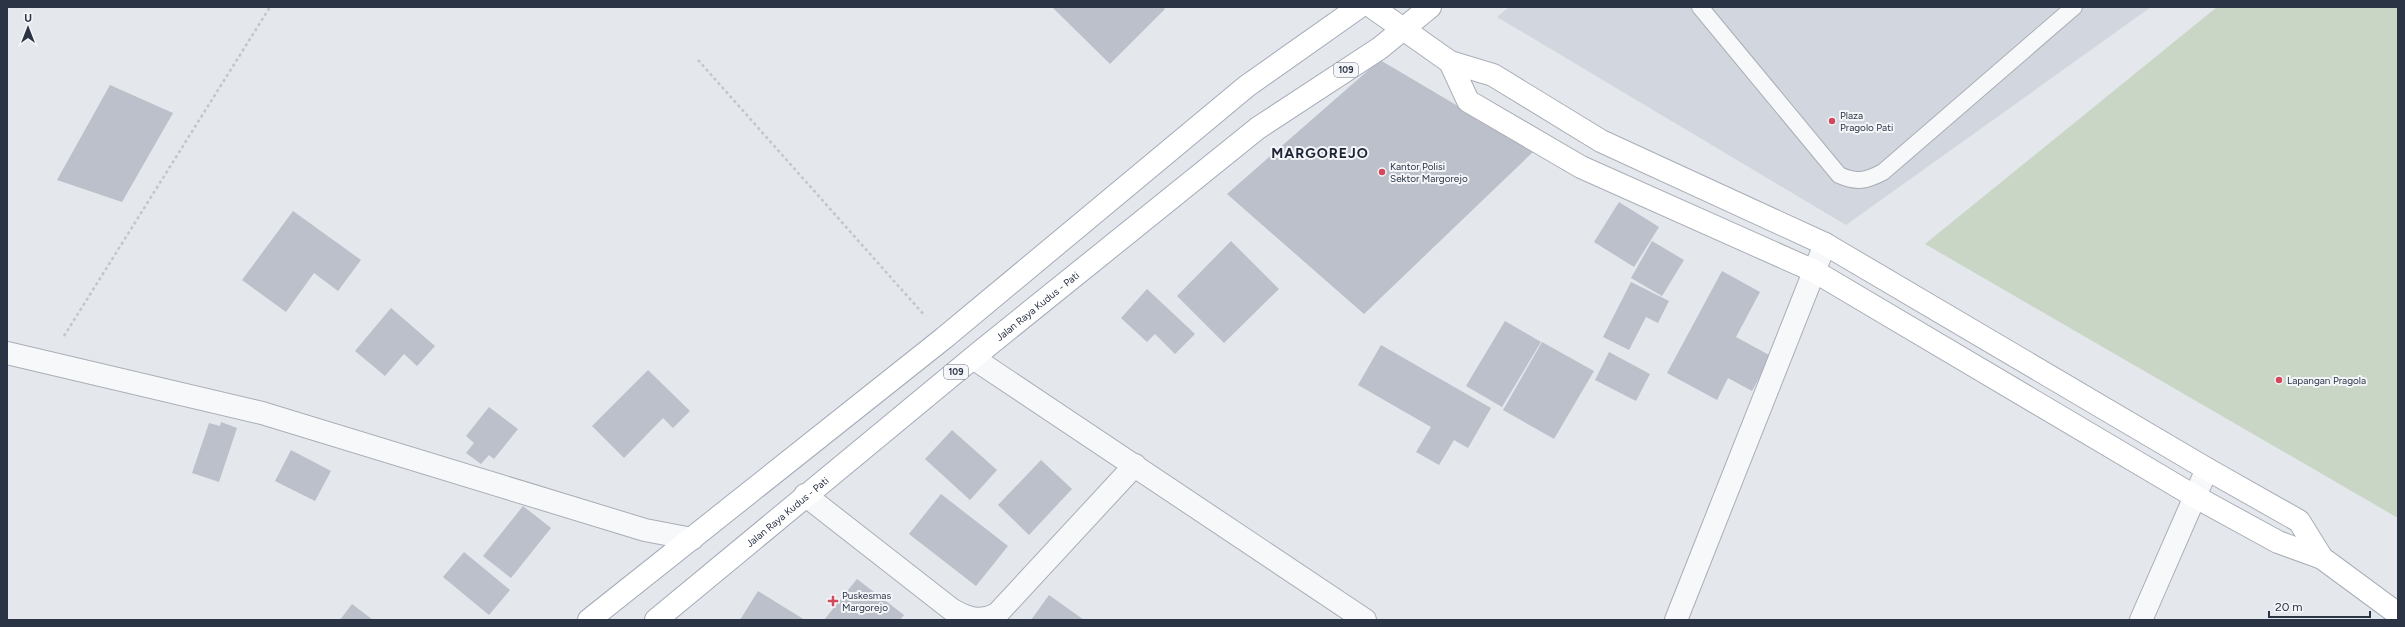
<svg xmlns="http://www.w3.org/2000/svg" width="2405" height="627" viewBox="0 0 2405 627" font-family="Figtree,sans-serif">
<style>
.built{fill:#d2d6de}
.green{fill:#c9d6c5}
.building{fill:#bbc0ca}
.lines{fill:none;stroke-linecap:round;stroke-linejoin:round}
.lane-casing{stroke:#a9aeb7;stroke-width:18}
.street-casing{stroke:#a9aeb7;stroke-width:24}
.secondary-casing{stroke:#a9aeb7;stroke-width:24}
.primary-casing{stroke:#a3abb8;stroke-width:24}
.path{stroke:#c2c5cb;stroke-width:2.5;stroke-dasharray:3 3;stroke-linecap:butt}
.lane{stroke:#f7f8fa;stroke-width:16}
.street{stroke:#f7f8fa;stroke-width:22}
.secondary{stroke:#fff;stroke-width:22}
.primary{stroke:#fff;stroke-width:22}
.poi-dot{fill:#d1495b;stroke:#f4f6f9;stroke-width:1.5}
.labels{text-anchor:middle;stroke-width:4;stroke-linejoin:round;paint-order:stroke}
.shield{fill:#f4f6f9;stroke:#676e7b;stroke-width:1}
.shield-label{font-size:9px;font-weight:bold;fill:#2b3445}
.poi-label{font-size:10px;fill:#2b3445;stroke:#f4f6f9;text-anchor:start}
.street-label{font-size:10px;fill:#2b3445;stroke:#f4f6f9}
.district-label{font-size:14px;font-weight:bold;letter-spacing:1px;fill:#1d2536;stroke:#f4f6f9}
</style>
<rect width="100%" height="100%" fill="#e4e7ec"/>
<polygon class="built" points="1509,7 2151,7 1846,225 1497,17"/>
<polygon class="green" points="2217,7 2398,7 2398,518 1925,244"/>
<g class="building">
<polygon points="1052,7 1163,7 1165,9 1110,64"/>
<polygon points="1380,60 1534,151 1364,314 1227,194"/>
<polygon points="110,85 173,113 122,202 57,180"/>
<polygon points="1619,202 1659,227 1634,267 1594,242"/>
<polygon points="293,211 361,260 338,291 314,273 286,312 242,280"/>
<polygon points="1231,241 1279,289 1224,343 1177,296"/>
<polygon points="1652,241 1684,260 1662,296 1631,278"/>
<polygon points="1722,271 1760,292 1736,337 1771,356 1752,391 1728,378 1717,400 1667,373"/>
<polygon points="1631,282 1669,301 1658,323 1646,317 1629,350 1603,337"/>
<polygon points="1147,289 1195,334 1175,354 1155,334 1147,342 1121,318"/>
<polygon points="391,308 435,346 417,366 404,354 385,376 355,351"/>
<polygon points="1505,321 1541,342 1502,407 1466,386"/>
<polygon points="1542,342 1594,371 1554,439 1503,410"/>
<polygon points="1381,345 1491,408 1468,448 1454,440 1439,465 1416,452 1431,427 1358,385"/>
<polygon points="1609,352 1650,374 1636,401 1595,380"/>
<polygon points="648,370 690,411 673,428 663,418 624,458 592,426"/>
<polygon points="489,407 518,429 494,459 489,455 481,464 466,453 474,443 466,436"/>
<polygon points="221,422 237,428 219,482 192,473 209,423 220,426"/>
<polygon points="952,430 997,470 970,500 925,459"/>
<polygon points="291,450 331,471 315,501 275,481"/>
<polygon points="1041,460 1072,489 1029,535 998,505"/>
<polygon points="941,494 1008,546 976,586 909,534"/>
<polygon points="523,506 551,528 511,578 483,556"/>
<polygon points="464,552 510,590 489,615 443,577"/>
<polygon points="857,579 904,615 900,620 824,620"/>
<polygon points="758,591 805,620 740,620"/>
<polygon points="1049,595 1084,620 1031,620"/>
<polygon points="352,604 373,620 340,620"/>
</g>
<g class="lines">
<g class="lane-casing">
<path id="lane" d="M1700,7L1839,175C1857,183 1866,181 1883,172L2074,7"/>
</g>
<g class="street-casing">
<g id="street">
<polyline points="7,353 262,413 645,530 692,539"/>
<polyline points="973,358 1365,620"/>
<path d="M805,495L951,609C966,618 980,623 997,614L1135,465"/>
<polyline points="1676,620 1825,244"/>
<polyline points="2141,620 2207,469"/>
</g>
</g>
<g class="secondary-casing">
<g id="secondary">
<polyline points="1372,7 1450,62 1493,75 1601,141 1825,244 2207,469 2299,521 2322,558"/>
<polyline points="1450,62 1468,101 1581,167 1814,271 2194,496 2278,542 2322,558 2398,614"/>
</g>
</g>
<g class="primary-casing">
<g id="primary">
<polyline points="589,620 944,338 1247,86 1359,7"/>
<path id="s1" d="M656,620L980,352L1258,128L1380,48L1430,7"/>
</g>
</g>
<g class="path">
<polyline points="698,60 925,316"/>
<polyline points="64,336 270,7"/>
</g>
<use href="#lane" class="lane"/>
<use href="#street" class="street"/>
<use href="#secondary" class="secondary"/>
<use href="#primary" class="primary"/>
</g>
<g class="poi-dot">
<circle cx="1832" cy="121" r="4"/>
<circle cx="1382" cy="172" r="4"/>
<circle cx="2279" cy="380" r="4"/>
<path d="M831 595h4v4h4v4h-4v4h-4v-4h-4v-4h4z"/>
</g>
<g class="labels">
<g class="shield">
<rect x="1334" y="63" width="24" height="14" rx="3"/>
<rect x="944" y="365" width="24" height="14" rx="3"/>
</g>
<g class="shield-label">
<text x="1346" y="73">109</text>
<text x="956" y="375">109</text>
</g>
<g class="poi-label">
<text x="1840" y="119">Plaza<tspan x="1840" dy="12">Pragolo Pati</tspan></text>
<text x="1390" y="170">Kantor Polisi<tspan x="1390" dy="12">Sektor Margorejo</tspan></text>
<text x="2287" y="384">Lapangan Pragola</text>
<text x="842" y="599">Puskesmas<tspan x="842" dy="12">Margorejo</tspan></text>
</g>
<g class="street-label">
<text dy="4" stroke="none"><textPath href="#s1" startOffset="494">Jalan Raya Kudus - Pati</textPath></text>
<text dy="4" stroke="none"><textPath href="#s1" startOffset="170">Jalan Raya Kudus - Pati</textPath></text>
</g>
<g class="district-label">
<text x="1320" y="158">MARGOREJO</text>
</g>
</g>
<rect width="2405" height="627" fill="none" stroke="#2b3445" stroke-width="16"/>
<g transform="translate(28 28)" stroke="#f4f6f9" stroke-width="3" paint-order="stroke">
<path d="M0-3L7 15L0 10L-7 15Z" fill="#2b3445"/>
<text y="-6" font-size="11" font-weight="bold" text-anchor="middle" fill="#2b3445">U</text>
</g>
<path d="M2269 611v6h101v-6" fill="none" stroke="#2b3445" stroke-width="2"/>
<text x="2275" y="611" font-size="12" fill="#2b3445" stroke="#f4f6f9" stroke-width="3" paint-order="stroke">20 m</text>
</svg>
